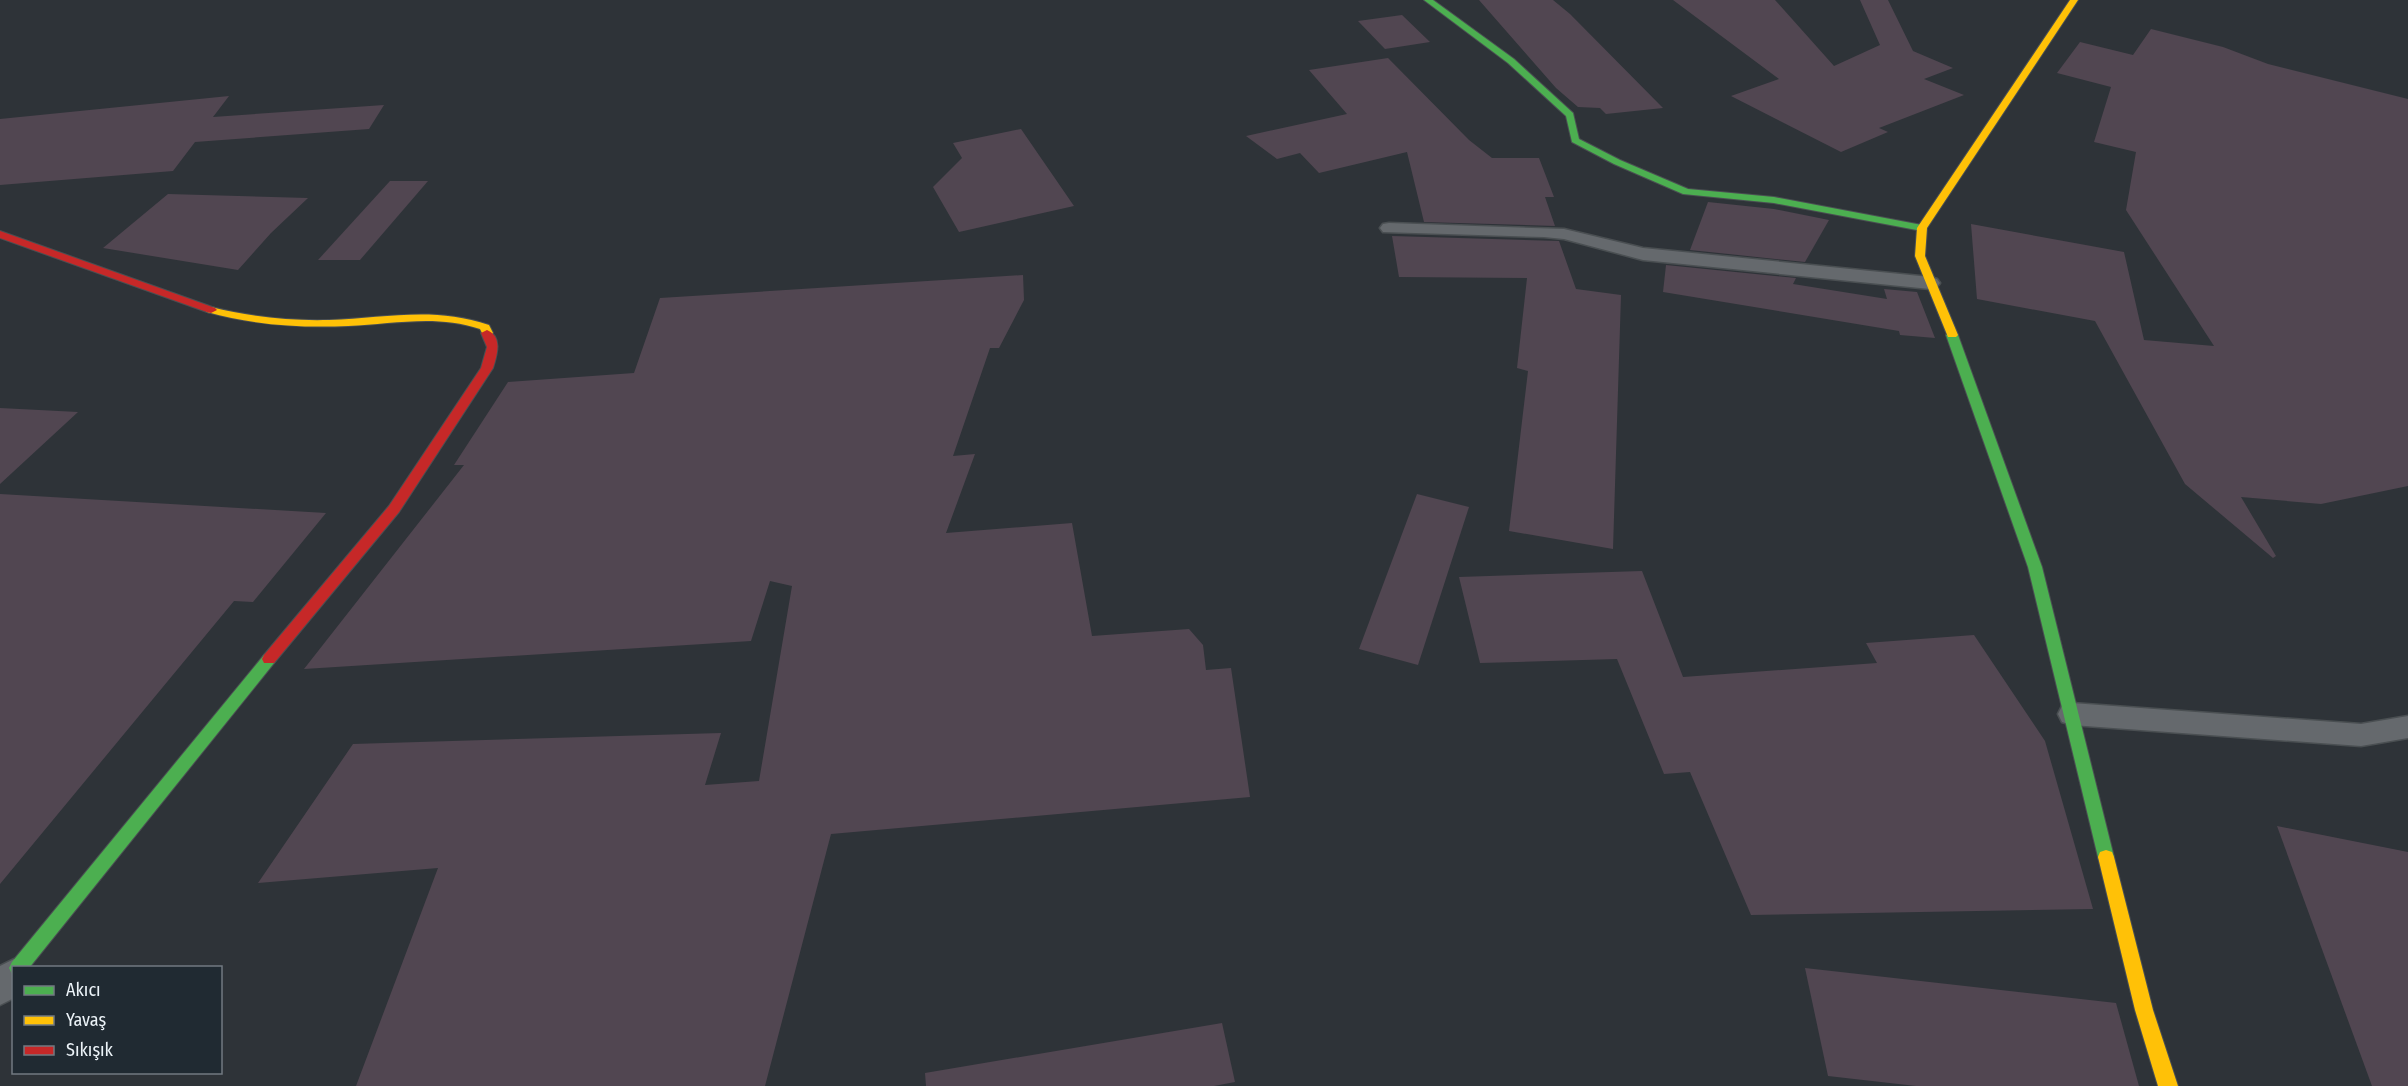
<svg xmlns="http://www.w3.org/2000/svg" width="2408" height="1086" viewBox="0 0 2408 1086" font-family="'Fira Sans Condensed',sans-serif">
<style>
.building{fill:#514651}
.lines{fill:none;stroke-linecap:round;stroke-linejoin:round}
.street-casing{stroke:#4a4f52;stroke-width:3}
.fast-casing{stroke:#4a4f52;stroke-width:2}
.slow-casing{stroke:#4a4f52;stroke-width:2}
.jam-casing{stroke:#4a4f52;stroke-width:2}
.street{fill:#65696d;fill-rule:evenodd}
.fast{fill:#4caf50;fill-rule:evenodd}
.slow{fill:#ffc107;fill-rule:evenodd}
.jam{fill:#c62828;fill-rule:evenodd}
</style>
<rect width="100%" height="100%" fill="#2e3338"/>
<g class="building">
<polygon points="1479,0 1553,0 1570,14 1663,108 1606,114 1600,108 1578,107 1556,88"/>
<polygon points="1673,0 1775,0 1834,66 1880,45 1860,0 1888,0 1913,51 1953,68 1924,79 1964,95 1879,128 1888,132 1841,152 1731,96 1779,79"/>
<polygon points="1402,15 1430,42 1385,49 1358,21"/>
<polygon points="2151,29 2223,47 2268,64 2408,99 2408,486 2321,504 2241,497 2276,556 2273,558 2185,484 2095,321 1977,299 1971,224 2124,252 2144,340 2214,346 2126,210 2136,152 2094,142 2111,87 2057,73 2080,42 2133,55"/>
<polygon points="1388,58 1469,140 1492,158 1539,158 1554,197 1545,197 1555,226 1424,222 1407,152 1319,173 1300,153 1277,159 1246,136 1347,114 1309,70"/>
<polygon points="229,96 213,117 384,105 369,129 195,142 173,171 0,185 0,119"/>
<polygon points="1021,129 1074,206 959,232 933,187 962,158 953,143"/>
<polygon points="390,181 428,181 360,260 318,260"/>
<polygon points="168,194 308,198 271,233 238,270 103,248"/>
<polygon points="1708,202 1774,209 1829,220 1805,262 1690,250"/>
<polygon points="1392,236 1559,241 1576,289 1621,295 1613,549 1509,531 1528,371 1517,368 1527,278 1399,277"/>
<polygon points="1666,265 1796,278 1793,284 1887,299 1884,289 1917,292 1935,338 1900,335 1899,331 1663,292"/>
<polygon points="1023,275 1024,300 999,348 990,348 953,456 975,454 946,533 1072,523 1092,636 1189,629 1203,645 1206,670 1231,668 1250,797 831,834 765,1086 356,1086 438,868 258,883 353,744 721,733 705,785 759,781 792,586 770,581 751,641 304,669 464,465 454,465 508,382 634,373 660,298"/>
<polygon points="0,408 78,412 0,484"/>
<polygon points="0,494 326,513 253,602 234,601 0,884"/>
<polygon points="1417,494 1469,507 1418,665 1359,649"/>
<polygon points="1642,571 1683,677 1877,663 1866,643 1974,635 2045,741 2093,909 1751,915 1690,772 1664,774 1617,659 1480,663 1459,577"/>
<polygon points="2277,826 2408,852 2408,1086 2372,1086"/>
<polygon points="1805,968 2116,1003 2139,1086 1916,1086 1828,1076"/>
<polygon points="1222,1023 1235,1082 1214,1086 926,1086 925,1073"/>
</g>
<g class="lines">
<g class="street-casing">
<g id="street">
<polygon points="1389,223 1564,229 1643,248 1930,277 1937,279 1940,283 1937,287 1930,289 1643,260 1564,239 1544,237 1383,232 1380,228 1383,224"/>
<polygon points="2072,703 2361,724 2408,716 2408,738 2361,746 2072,725 2062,722 2058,714 2062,706"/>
<polygon points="14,959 25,963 27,968 14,968 14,998 0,1005 0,966"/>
</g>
</g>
<g class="fast-casing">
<g id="fast">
<polygon points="1424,0 1433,0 1514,59 1573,113 1579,139 1620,160 1688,189 1774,197 1922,225 1927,228 1922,231 1774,203 1683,194 1614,164 1572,142 1566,116 1508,63"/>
<polygon points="1952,332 1958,335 2042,567 2114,857 2112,862 2106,864 2100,862 2098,857 2028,567 1946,335"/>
<polygon points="269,653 274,655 276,659 274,663 29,968 14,968 14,975 12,974 9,968 12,962 264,655"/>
</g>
</g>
<g class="slow-casing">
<g id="slow">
<polygon points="2070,0 2078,0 1927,228 1925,256 1958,335 1956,337 1948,337 1915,256 1917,228"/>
<path d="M211,307C251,317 289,321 329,320C386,318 433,306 489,325L493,333L491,335H483L480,329C436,314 393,324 348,326C300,328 254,325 207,312L205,310Z"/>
<polygon points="2106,850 2112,852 2114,857 2153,1010 2178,1086 2158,1086 2135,1010 2098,857 2100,852"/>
</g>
</g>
<g class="jam-casing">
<g id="jam">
<polygon points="0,231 215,308 217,310 211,313 207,312 0,238"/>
<path d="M487,330C503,337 497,355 493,368L399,512L274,663H264L262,659L264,655L389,506L481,368L487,347L481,333Z"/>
</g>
</g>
<use href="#street" class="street"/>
<use href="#fast" class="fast"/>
<use href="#slow" class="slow"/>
<use href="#jam" class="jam"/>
</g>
<rect x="12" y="966" width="210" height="108" fill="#202a32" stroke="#727a81" stroke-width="1.5"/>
<rect x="24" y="986" width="30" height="9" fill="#4caf50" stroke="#727a81" stroke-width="1.5"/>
<text x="66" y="996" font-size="18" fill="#ecf3f8">Akıcı</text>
<rect x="24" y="1016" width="30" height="9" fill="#ffc107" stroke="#727a81" stroke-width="1.5"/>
<text x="66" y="1026" font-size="18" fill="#ecf3f8">Yavaş</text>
<rect x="24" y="1046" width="30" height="9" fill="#c62828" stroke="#727a81" stroke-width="1.5"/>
<text x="66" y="1056" font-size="18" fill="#ecf3f8">Sıkışık</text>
</svg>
